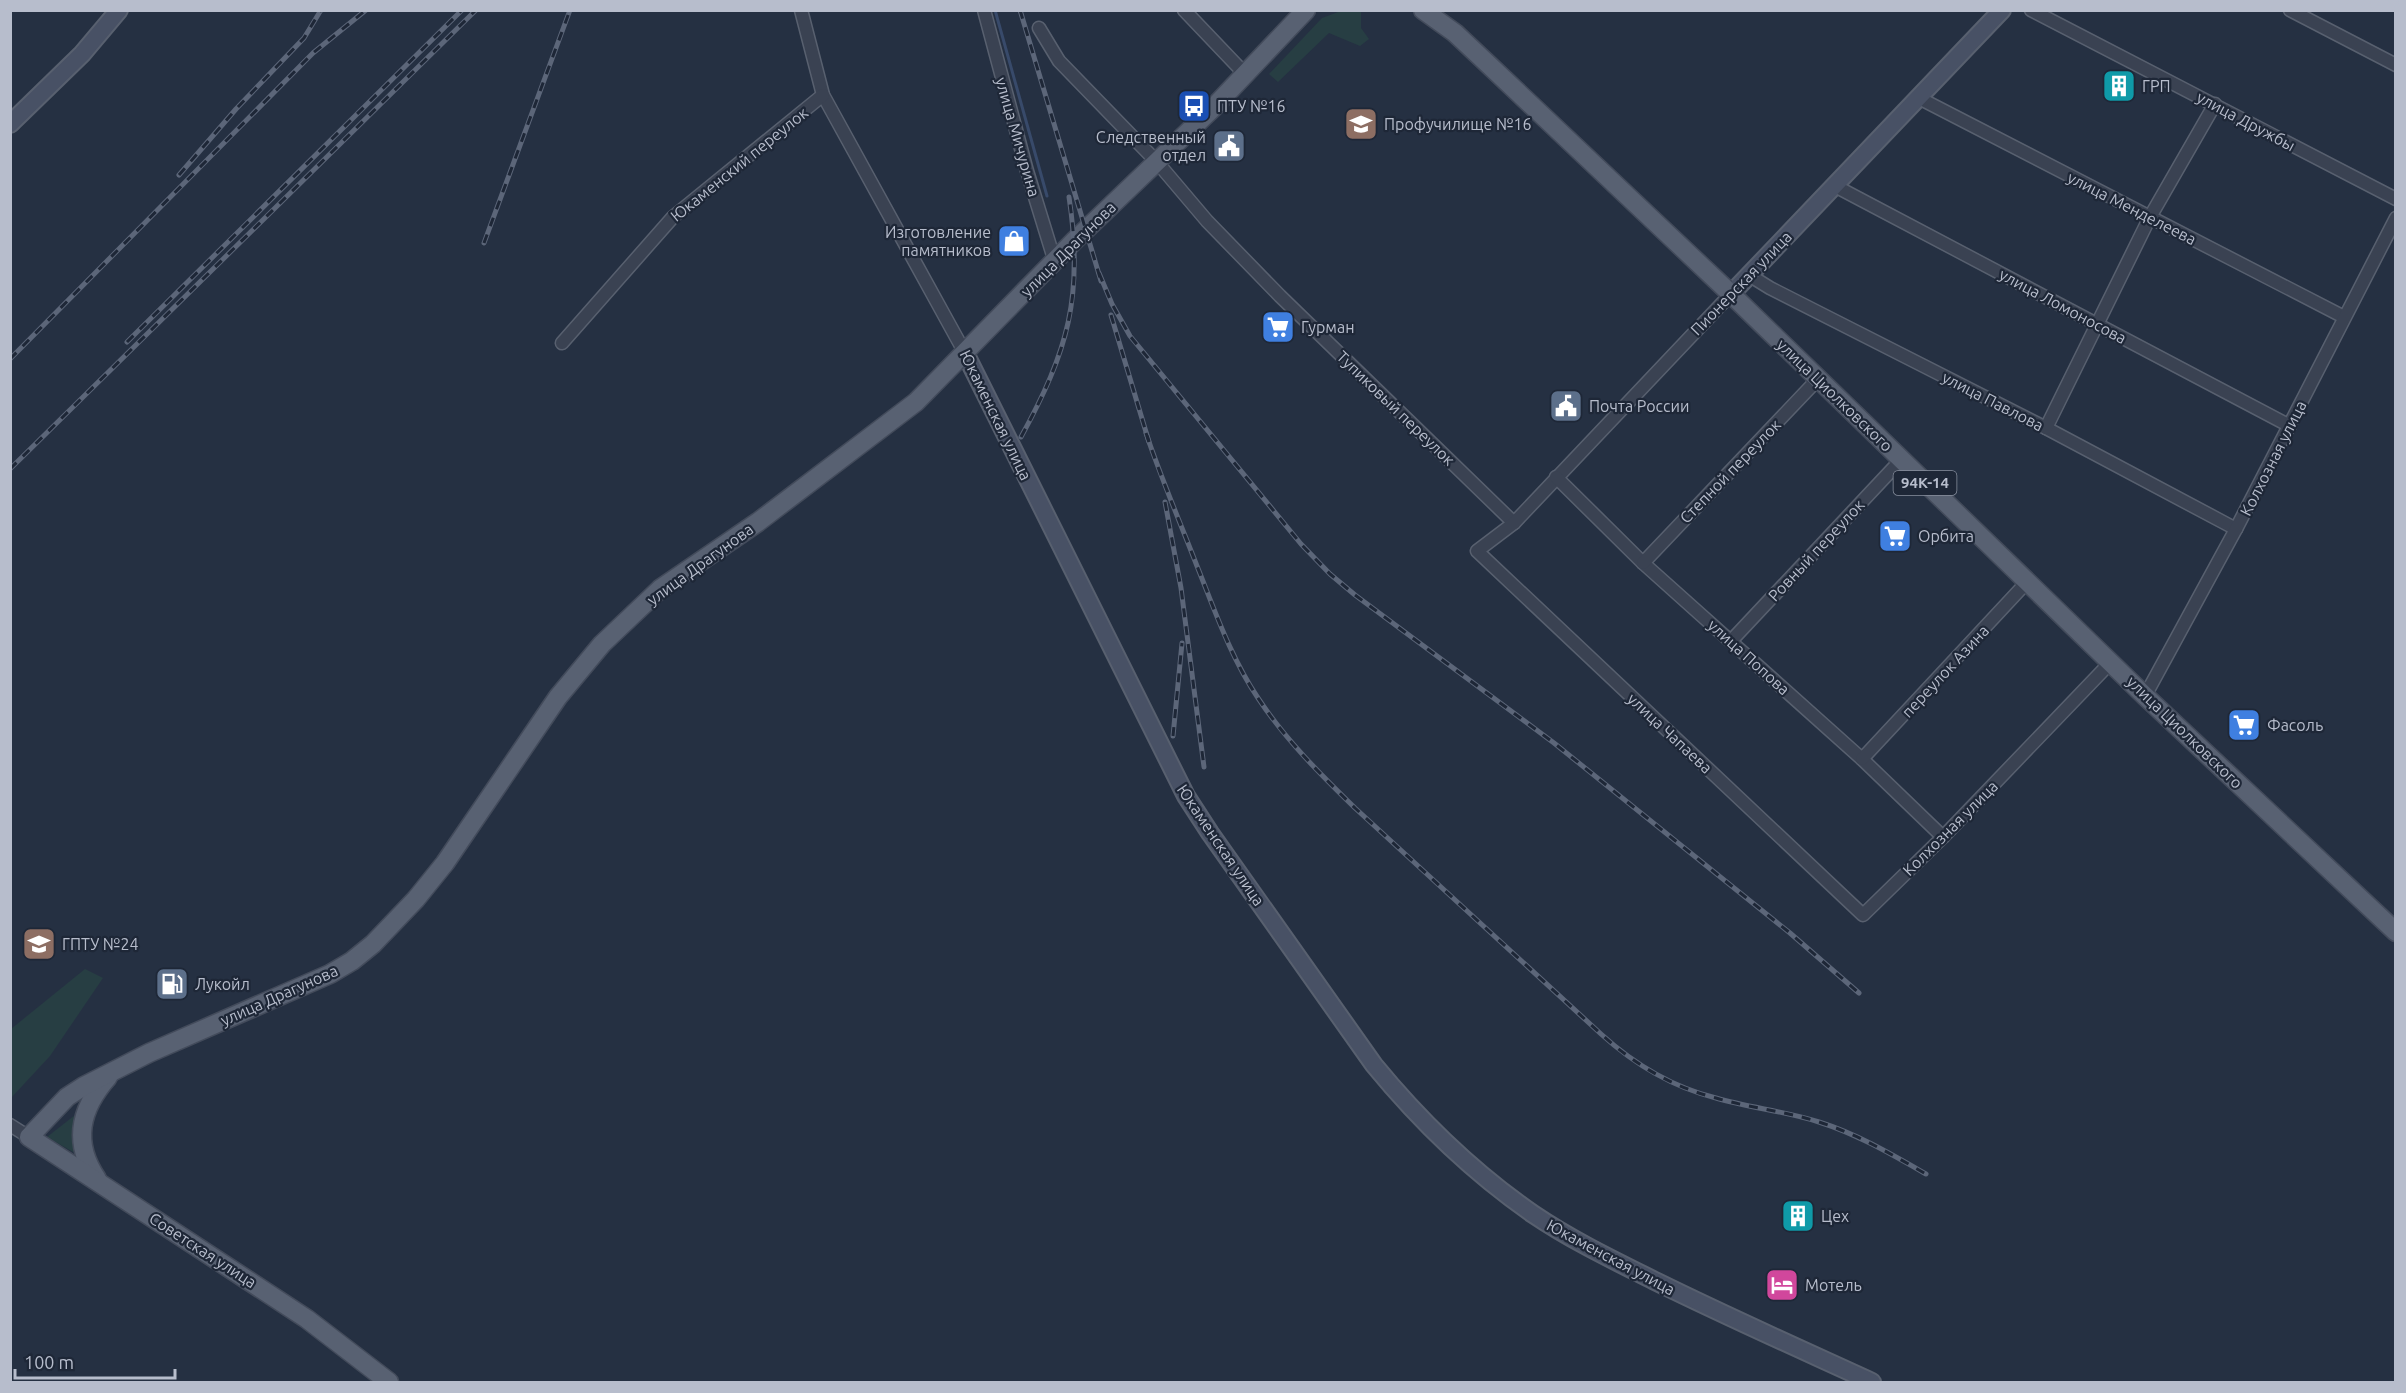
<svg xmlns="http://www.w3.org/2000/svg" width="2406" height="1393" viewBox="0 0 2406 1393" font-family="Ubuntu,sans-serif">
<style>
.green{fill:#273e43}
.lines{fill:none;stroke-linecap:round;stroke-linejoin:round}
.stream{stroke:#384a6a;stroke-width:3}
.street-casing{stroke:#58606f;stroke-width:15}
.secondary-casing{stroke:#58606f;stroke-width:20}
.primary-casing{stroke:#434b5b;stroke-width:21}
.street{stroke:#3a4252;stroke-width:12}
.secondary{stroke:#485165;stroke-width:16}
.primary{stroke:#586172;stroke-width:18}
.rail-casing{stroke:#5c6679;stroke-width:5}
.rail{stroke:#1e2737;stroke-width:3;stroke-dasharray:9;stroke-linecap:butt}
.labels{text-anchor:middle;stroke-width:4.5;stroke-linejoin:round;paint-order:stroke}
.shield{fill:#1e2737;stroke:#89909f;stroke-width:1.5}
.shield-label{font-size:15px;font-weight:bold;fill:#b7bdcc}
.poi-label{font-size:16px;fill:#b7bdcc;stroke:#1e2737;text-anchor:start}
.street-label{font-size:16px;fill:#b7bdcc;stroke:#1e2737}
</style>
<rect width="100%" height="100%" fill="#253042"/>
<g class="green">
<polygon points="1341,11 1361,12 1361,28 1369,39 1360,46 1329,33 1278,82 1269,74 1322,18"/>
<polygon points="85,969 103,978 50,1056 11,1098 11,1029"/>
<polygon points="84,1108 80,1156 47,1137"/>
</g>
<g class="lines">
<polyline class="stream" points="995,10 1047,196"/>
<g class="street-casing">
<g id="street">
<polyline points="801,10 823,95 965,353"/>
<polyline points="984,10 1027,171 1055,262"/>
<polyline points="1184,10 1245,74"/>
<polyline points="2031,10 2396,199"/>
<polyline points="2290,10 2396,65"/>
<polyline points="1039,28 1059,61 1157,162 1207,221 1280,296 1514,523"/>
<polyline points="1919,98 2344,317"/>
<polyline points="1835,186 2290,426"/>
<polyline points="1749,275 1770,288 2046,428 2236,529"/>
<polyline points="1731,294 1514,523 1477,551 1863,915 1943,837 2111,662"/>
<polyline points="562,343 673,217 823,95"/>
<polyline points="2046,428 2150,217 2215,104"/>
<polyline points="1556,477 1643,563 1862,759 1943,837"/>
<polyline points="1643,563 1818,379"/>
<polyline points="1731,641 1901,460"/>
<polyline points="2145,696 2236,529 2396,218"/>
<polyline points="1862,759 2027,582"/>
<polyline points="10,1125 29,1137"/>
</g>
</g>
<g class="secondary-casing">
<g id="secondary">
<polyline points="10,124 82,54 119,10"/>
<polyline points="1731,294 2002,10"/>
<path d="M965,353L1186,796L1210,833L1374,1065C1420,1121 1474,1173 1533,1214C1573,1241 1615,1261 1657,1282C1728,1317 1800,1349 1872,1382"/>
</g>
</g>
<g class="primary-casing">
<g id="primary">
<polyline points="1423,10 1455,33 1489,65 1731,294 2145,696 2396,932"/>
<path d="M97,1179C72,1142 80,1109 108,1077"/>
<polyline points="389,1382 307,1319 29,1137 67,1097 84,1086 149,1053 330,974 352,961 373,944 416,899 445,863 558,697 602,644 660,589 758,522 916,402 1074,241 1213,108 1306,10"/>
</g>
</g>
<use href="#street" class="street"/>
<use href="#secondary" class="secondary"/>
<use href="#primary" class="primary"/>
<g class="rail-casing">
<g id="rail">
<polyline points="1020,10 1101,281"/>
<polyline points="179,175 236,109 304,38 321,10"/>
<polyline points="484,243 570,10"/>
<polyline points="1099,273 1112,304 1130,336 1301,544 1330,574 1355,595 1554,743 1790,933 1859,993"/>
<polyline points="1111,315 1149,442"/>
<polyline points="127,342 462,10"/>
<polyline points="10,359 313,53 366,10"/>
<path d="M1146,433C1161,478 1180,522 1197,566C1215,611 1231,658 1258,698C1285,739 1320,774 1355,808L1601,1034C1634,1064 1672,1087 1716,1098C1750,1108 1785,1111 1819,1122C1857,1134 1891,1154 1926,1174"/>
<path d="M1021,437C1068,351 1084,296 1069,197"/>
<polyline points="10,469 476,10"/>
<polyline points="1165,502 1181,588 1204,767"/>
<polyline points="1173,736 1182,643"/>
</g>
</g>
<use href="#rail" class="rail"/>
</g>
<defs>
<g id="building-square" transform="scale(1.725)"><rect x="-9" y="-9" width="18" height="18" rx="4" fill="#0f9aa8" stroke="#1e2737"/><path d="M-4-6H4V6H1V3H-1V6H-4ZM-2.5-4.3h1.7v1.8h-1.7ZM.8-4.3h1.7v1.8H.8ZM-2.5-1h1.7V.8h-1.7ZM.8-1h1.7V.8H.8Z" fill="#fff"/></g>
<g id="bus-square" transform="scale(1.725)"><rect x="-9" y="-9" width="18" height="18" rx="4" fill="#1a4fb4" stroke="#1e2737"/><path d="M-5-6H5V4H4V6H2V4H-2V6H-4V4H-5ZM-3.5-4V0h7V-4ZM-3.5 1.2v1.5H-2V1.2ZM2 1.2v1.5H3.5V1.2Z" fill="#fff"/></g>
<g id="university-square" transform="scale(1.725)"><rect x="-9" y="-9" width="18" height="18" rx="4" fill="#8d6e63" stroke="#1e2737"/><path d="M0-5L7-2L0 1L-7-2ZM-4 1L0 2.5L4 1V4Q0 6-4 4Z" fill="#fff"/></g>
<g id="civic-square" transform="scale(1.725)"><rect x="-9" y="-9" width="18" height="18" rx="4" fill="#5c6f8a" stroke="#1e2737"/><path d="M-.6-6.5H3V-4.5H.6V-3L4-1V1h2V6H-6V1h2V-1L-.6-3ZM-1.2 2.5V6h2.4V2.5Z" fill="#fff"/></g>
<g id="shop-square" transform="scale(1.725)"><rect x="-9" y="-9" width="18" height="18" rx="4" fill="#3f7fe0" stroke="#1e2737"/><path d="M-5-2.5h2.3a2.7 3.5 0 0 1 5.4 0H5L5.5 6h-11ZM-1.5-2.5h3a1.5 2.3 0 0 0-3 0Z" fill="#fff"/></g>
<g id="supermarket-square" transform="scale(1.725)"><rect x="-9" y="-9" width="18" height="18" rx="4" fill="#3f7fe0" stroke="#1e2737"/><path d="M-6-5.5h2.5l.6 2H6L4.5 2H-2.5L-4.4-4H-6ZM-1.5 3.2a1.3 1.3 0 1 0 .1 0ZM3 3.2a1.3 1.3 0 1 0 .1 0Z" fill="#fff"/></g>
<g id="fuel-square" transform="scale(1.725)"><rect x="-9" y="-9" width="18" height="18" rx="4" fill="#5c6f8a" stroke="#1e2737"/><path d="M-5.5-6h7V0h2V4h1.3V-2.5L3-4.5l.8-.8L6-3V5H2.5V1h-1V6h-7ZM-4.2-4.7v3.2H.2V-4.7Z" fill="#fff"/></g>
<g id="hotel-square" transform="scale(1.725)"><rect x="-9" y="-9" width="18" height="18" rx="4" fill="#d1479c" stroke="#1e2737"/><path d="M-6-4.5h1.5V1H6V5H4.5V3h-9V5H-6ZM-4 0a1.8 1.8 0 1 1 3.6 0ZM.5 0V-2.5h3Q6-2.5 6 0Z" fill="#fff"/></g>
</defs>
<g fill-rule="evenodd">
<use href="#building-square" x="2119" y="86"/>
<use href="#bus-square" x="1194" y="106"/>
<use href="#university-square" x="1361" y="124"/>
<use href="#civic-square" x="1229" y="146"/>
<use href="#shop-square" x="1014" y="241"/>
<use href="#supermarket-square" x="1278" y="327"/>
<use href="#civic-square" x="1566" y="406"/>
<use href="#supermarket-square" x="1895" y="536"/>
<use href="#supermarket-square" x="2244" y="725"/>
<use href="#university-square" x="39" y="944"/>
<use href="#fuel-square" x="172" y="984"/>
<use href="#building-square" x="1798" y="1216"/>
<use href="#hotel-square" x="1782" y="1285"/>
</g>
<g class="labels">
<rect class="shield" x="1893.5" y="471" width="63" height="24" rx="4.5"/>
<g class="shield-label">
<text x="1925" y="488">94К-14</text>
</g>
<g class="poi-label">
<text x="2142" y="92">ГРП</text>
<text x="1217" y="112">ПТУ №16</text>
<text x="1384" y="130">Профучилище №16</text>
<text x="1206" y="143" text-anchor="end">Следственный<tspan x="1206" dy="18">отдел</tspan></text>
<text x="991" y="238" text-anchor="end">Изготовление<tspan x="991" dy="18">памятников</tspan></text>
<text x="1301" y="333">Гурман</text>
<text x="1589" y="412">Почта России</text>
<text x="1918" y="542">Орбита</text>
<text x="2267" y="731">Фасоль</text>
<text x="62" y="950">ГПТУ №24</text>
<text x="195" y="990">Лукойл</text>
<text x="1821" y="1222">Цех</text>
<text x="1805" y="1291">Мотель</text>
</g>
<g class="street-label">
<text transform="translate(2246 121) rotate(28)" y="6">улица Дружбы</text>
<text transform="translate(1018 137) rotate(74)" y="6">улица Мичурина</text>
<text transform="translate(739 164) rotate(-39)" y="6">Юкаменский переулок</text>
<text transform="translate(2132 208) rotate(27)" y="6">улица Менделеева</text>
<text transform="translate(1068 249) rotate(-45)" y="6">улица Драгунова</text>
<text transform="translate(1741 283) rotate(-46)" y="6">Пионерская улица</text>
<text transform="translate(2063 306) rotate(28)" y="6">улица Ломоносова</text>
<text transform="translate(1835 395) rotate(44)" y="6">улица Циолковского</text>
<text transform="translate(1993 401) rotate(27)" y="6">улица Павлова</text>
<text transform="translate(1396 408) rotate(44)" y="6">Тупиковый переулок</text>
<text transform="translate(996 415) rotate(64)" y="6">Юкаменская улица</text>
<text transform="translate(2273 458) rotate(-63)" y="6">Колхозная улица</text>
<text transform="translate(1730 471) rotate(-46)" y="6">Степной переулок</text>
<text transform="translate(1816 550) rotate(-47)" y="6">Ровный переулок</text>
<text transform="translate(700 564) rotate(-36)" y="6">улица Драгунова</text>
<text transform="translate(1749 657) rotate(42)" y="6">улица Попова</text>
<text transform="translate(1945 671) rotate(-47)" y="6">переулок Азина</text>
<text transform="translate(2185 732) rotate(44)" y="6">улица Циолковского</text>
<text transform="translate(1670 733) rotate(43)" y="6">улица Чапаева</text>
<text transform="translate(1950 828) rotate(-45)" y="6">Колхозная улица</text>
<text transform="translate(1221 845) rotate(56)" y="6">Юкаменская улица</text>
<text transform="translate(279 995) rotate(-24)" y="6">улица Драгунова</text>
<text transform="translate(203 1250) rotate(33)" y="6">Советская улица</text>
<text transform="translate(1611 1257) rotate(28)" y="6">Юкаменская улица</text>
</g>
</g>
<rect width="2406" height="1393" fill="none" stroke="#b7bdcc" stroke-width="24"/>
<path d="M15 1369v9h160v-9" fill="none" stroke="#b7bdcc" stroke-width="3"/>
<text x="24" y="1369" font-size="18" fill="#b7bdcc" stroke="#1e2737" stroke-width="4.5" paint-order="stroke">100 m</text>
</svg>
